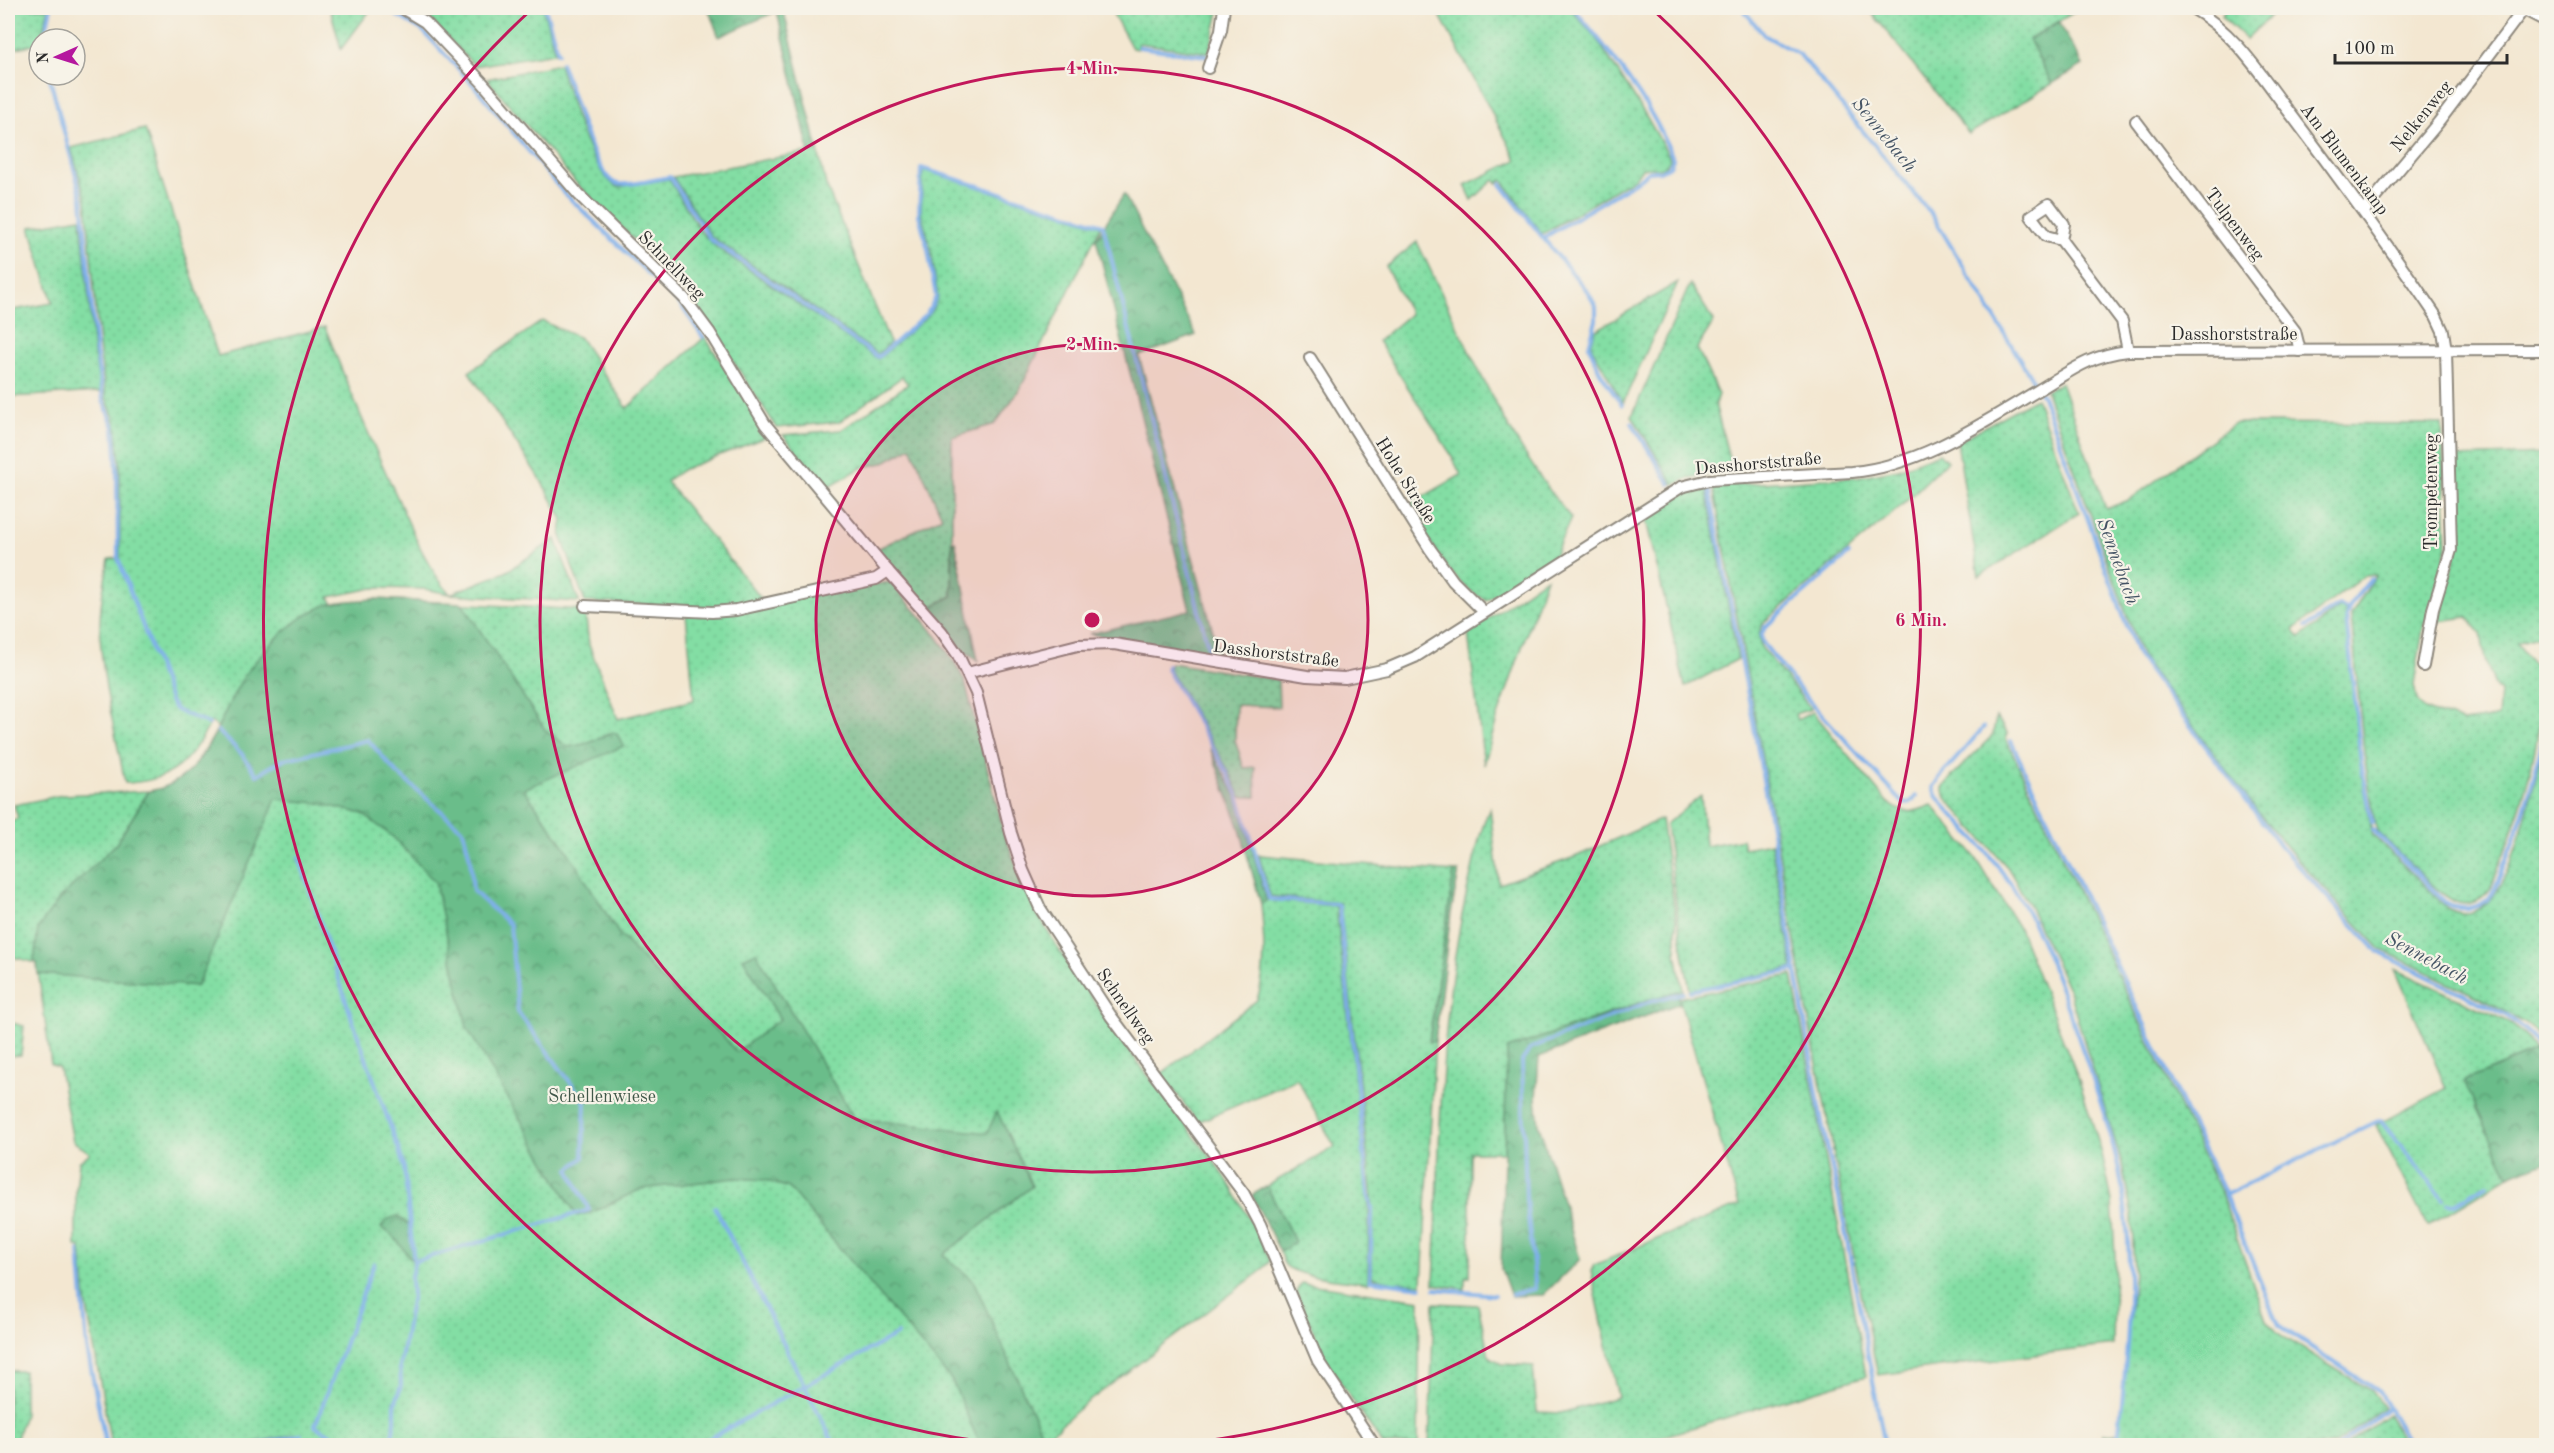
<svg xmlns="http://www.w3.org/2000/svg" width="2554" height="1453" viewBox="0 0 2554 1453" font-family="'Old Standard TT',serif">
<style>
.grass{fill:url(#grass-dots);stroke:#578468;stroke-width:1.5;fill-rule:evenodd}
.forest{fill:url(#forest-crowns);stroke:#4a745a;stroke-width:1.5}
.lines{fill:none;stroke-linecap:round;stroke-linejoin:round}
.stream{stroke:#7fb0ea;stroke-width:4}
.street-casing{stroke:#8f897e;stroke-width:14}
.street{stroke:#fff;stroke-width:10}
.ring{fill:none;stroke:#c2185b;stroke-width:3}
.labels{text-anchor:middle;stroke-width:4.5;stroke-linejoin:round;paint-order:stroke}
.street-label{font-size:18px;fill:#2b2b2b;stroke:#f7f3e8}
.park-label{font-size:18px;fill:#415849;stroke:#f7f3e8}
.water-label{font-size:20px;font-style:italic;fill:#445364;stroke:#f7f3e8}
.centre{fill:#c2185b;stroke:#f7f3e8;stroke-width:3}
.ring-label{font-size:18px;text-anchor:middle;font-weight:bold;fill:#c2185b;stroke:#f7f3e8;stroke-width:4.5;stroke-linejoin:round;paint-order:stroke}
</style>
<defs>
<pattern id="grass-dots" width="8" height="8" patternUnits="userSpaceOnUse" patternTransform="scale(1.5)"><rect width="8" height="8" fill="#83dea4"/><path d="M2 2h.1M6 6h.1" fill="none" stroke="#71bf8d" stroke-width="1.8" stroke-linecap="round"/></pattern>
<pattern id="forest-crowns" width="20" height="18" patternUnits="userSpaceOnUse" patternTransform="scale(1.5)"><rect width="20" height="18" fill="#6abd8a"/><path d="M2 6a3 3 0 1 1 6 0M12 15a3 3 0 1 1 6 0" fill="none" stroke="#579a71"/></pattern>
</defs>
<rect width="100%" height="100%" fill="#f7f3e8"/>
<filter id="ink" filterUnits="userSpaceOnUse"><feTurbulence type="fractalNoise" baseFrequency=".0167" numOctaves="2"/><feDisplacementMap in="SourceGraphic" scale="12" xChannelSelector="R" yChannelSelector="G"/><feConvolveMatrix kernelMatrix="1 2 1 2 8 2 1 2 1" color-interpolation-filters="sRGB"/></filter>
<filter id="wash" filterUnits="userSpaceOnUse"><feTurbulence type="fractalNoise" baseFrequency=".008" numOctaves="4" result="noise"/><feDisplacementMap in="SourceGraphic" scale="24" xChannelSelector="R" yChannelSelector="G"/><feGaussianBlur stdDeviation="1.35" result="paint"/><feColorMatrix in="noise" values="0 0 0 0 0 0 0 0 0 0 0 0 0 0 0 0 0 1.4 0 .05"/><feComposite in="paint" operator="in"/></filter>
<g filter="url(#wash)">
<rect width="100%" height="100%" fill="#f3e7d1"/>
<g class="grass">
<polygon points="8,8 49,8 39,43 8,50"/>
<polygon points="330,8 372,8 341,49"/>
<polygon points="414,8 543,8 555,53 475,66 430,19"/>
<polygon points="1110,8 1220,8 1209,53 1139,43 1137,49 1132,48"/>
<path d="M1436,8H1570L1596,38L1645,114L1668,154L1670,160C1664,171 1653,168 1642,168L1635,178L1542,234L1502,180L1497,183L1494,180L1472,200L1465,185L1517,160Z"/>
<polygon points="1872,8 2081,8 2029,39 2052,84 1969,134 1872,13"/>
<polygon points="2227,8 2279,8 2246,39 2221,16"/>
<path d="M559,64C568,93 591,176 618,187L669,179L701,232L716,247L878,359L929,315L938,298L931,249L921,213L923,170L1101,226L1020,389L995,424L952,437V596L929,608L877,549L942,517L911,447L883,463L863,467L826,488L783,435L841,430L908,384L902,377L839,422L777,428L689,294L577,184L487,79Z"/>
<path d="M145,129L218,356L325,327C347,385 371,441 397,497C412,530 426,566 450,594L506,572L556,539L579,602L450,594L424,589L373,588L329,597L333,604L374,599L585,610L589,645L618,719L694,700L686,614L890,582C918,614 947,643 965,682L1005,836L1034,909L1061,953L1120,1039L1224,1175L1255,1228L1270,1261L1261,1271L1076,1411L1038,1445H259L297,1437L296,1434L241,1445H111L86,1301L81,1247L76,1246V1191L79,1162L90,1153L73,1141L59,1068L51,1064L37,963L8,956V824L18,818L14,805L63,795L149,791L116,844L91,871L87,880L164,789L191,771L219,728L211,722C190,761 173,782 125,783C116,734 102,683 100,633C99,608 104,584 109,559L120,558V463L116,423L106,398L100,354L86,200L71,148ZM1001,1121L1032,1186L966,1237Z"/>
<polygon points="818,150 826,185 890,343 878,354 711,236 673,177"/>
<polygon points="81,218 94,354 101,392 8,397 8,311 53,303 30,227"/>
<path d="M1417,242C1463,336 1503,436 1571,518L1553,558L1486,600C1452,586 1428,537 1407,506L1461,475L1450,453L1378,341L1410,314L1386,267Z"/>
<polygon points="1678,282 1623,403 1591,346 1595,331"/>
<path d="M1690,284L1714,321L1697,348L1718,394L1715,404L1733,473C1712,474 1693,474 1674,485L1632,416Z"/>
<polygon points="542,321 580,338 627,408 705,337 769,436 684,469 666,481 763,601 714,608 585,602 561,536 563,519 540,479 469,372"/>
<path d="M2061,382L2106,509L2129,500L2235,423L2442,424L2447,549L2427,622L2424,623L2414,685L2417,700L2425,710L2463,722L2498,717L2500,691L2496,688L2485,660L2481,633L2467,617L2438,621L2457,551L2455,457L2546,454V531L2541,532L2546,563V634L2517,643L2546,681V713L2541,709C2535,773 2513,829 2491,888C2483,898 2472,906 2459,903C2441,899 2394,847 2378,832L2375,825L2364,753L2351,615L2376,575L2364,576L2293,630L2300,638L2340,607L2345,610L2360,762L2372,834L2447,908C2512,944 2529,778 2546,747V1041L2543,1042L2528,1024L2476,996L2380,949L2298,860L2257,811L2142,657L2046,391Z"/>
<polygon points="2036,398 2079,513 1979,576 1957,442"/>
<path d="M1939,453L1947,461L1900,507L1764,622C1758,632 1758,637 1761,647L1811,709L1795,714L1797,720L1813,712L1887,802C1905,816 1912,813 1932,805L1976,858L2019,928L2079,1080L2102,1154L2112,1201L2115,1257L2113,1345L1878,1375C1816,1080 1768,782 1713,486L1857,477L1899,469Z"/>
<polygon points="1706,486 1738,659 1685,687 1646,520 1648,516 1683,493"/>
<polygon points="1546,578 1496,722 1484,765 1468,633"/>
<polygon points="1171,663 1278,680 1279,707 1236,705 1235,740 1244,768 1255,767 1256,797 1241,797 1230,773 1169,669"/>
<polygon points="1996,717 2008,734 2006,739 2222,1196 2266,1320 2276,1332 2371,1391 2384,1408 2333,1445 2118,1445 2134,1273 2132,1216 2122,1164 2069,991 2028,903 2008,868 1946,798 1943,788 1952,776 1993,735"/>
<path d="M1701,796L1705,846L1742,839L1744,848L1771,843L1793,968L1690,990C1678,935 1674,879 1666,824Z"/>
<path d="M1490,808L1499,884L1575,857L1661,819L1676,919V953L1683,990L1650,999L1508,1049L1504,1152H1470V1277H1465V1289L1434,1284C1440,1151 1438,1013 1469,883C1475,858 1479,832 1490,808Z"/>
<polygon points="1259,855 1454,872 1429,1041 1435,1041 1422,1284 1393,1282 1372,1277 1373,1208 1340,903 1270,896"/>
<path d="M1267,900L1336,906L1369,1208L1368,1283C1349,1280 1298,1278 1285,1265C1283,1262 1281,1256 1280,1252L1295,1242L1267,1186L1335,1147L1297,1079L1198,1122L1161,1074L1257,1000C1267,971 1264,934 1261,904Z"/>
<polygon points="2395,969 2508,1022 2523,1033 2536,1051 2465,1081 2509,1176 2427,1226 2376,1125 2446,1088"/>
<polygon points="1792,975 1866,1376 1634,1445 1429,1446 1434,1303 1478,1305 1489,1356 1502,1364 1533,1366 1537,1412 1561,1413 1618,1397 1591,1271 1594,1265 1739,1205 1679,998"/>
<polygon points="8,1022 24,1026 21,1055 8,1056"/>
<polygon points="1301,1283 1420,1300 1418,1445 1383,1445 1327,1362 1296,1292"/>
<polygon points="8,1371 24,1371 24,1414 15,1445 8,1445"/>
<polygon points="2388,1415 2406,1445 2346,1445"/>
</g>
<g class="forest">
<polygon points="708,8 783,8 818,150 809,152 777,11 719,37"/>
<polygon points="2059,22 2083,65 2052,84 2029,39"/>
<polygon points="1124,194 1196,335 1139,356 1219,654 1089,634 1190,610 1096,239"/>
<polygon points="955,541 978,661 964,652 929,608 952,596 952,542"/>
<path d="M374,599L462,603L546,731L568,747L589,743L613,732L617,734L624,746L524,789L565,847L619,934L667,985L724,1037L736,1052L780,1019L743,958L756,952L854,1118L987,1133L997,1111L1032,1186L943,1255L973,1280L1044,1438L1038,1445H980L952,1381L789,1188L764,1180L736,1178L641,1189L593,1212L577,1216L467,1028L435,882L394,838L363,814L318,803L276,799L197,986L38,974L37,963L34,962L38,928L60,898L116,844L149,791C209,782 217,714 247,672C266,647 291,621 319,608C335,600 357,601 374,599Z"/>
<polygon points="1210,748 1237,798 1267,900 1261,904 1239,826"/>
<polygon points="1454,872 1459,872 1451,913 1435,1041 1429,1042"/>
<polygon points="1678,991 1680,1003 1539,1057 1536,1098 1539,1125 1580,1259 1543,1295 1511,1296 1501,1269 1507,1049"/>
<polygon points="2536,1051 2546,1066 2546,1161 2509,1176 2464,1081"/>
<polygon points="1267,1186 1295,1242 1280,1252 1252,1195"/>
<path d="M397,1216L409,1225L413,1261C400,1248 398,1236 381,1228L386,1220Z"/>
<polygon points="2104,1433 2116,1434 2115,1445 2102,1445"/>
</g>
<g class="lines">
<g class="stream">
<polyline points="384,8 422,30 475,87 562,191 680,304 703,337"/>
<polyline points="545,8 558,53"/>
<path d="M1573,8C1606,46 1657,112 1673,159L1670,166L1660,171L1648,172L1637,181L1543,238L1588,292L1596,307V320L1589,346L1600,372L1622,405"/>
<polyline points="1742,8 1764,35 1800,55 1932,215 2043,397 2138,656 2281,847 2378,952 2507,1016 2525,1029 2546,1056"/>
<polyline points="44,39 51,8"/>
<polyline points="1139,47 1206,56"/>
<path d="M561,63C571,85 594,180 618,184C631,186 656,179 670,177L710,239L878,357L927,314L936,297L928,249L919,215L921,168L1103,225L1209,651"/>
<polyline points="49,75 82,199 96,353 103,400 114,427 117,469 118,558 171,703 176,710 209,724"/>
<polyline points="1501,184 1543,238"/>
<polyline points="1632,423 1670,484"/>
<polyline points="1709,489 1754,727 1822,1123 1839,1198 1885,1446"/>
<polyline points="1849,554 1765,627 1761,636 1763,643 1804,695 1904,804 1911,802 1916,796"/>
<polyline points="2371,579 2351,603 2346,616 2361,762 2372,823"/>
<polyline points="2306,627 2339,605 2348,610"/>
<polyline points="1168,665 1167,669 1227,772 1239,798 1269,899 1336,904 1339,906 1368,1194 1372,1208 1370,1280 1421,1287"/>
<path d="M1984,727L1939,778L1933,788L1937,797C1962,825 1989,852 2010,883C2037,924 2054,969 2070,1015C2088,1063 2108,1120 2119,1170C2137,1258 2128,1357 2117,1446"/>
<polyline points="218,731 241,753 257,775 282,760 368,740 396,772 463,830 470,858 473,891 510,925 518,1012 585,1102 583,1158 569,1169 589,1210 415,1261 411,1276 412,1295 400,1366 401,1385 395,1405 395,1421 390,1446"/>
<polyline points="2011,741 2225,1195 2380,1120 2443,1199"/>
<path d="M2373,830L2446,903C2459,911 2478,910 2489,898C2497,888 2501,872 2506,860C2524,814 2538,770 2546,721"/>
<polyline points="299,857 352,1019 399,1150 404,1168 414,1262"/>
<polyline points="1690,991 1794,970"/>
<polyline points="2225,1195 2278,1325 2379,1392 2411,1446"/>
<polyline points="2448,1203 2455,1204 2488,1184"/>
<polyline points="715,1207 835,1446"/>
<polyline points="79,1251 87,1348 106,1446"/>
<polyline points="1435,1289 1495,1295"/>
<polyline points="1512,1294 1534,1289 1535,1280 1526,1199 1522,1061 1531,1048 1651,1001 1683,993"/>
<polyline points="250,1446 301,1435"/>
<polyline points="351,1446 315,1426 374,1263"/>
<polyline points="696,1446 898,1334"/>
<polyline points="2338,1446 2389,1408"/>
</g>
</g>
</g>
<g filter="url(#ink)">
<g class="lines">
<g class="street-casing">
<g id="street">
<polyline points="402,8 425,22 482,82 579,195 684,298 710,333 765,424 888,571 942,632 958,655 976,693 1011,833 1023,870 1040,908 1111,1016 1244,1194 1260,1224 1318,1361 1375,1446"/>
<path d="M2192,8C2236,33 2262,77 2293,117C2342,182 2390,248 2436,316L2443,331L2446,350L2451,550L2433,609L2423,666"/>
<polyline points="2521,8 2546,21"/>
<polyline points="1208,68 1221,30 1224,8"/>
<polyline points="2136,121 2295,331 2300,351"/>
<polyline points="2364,211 2438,123 2523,10"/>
<polyline points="2061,240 2046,236 2031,216 2049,204 2064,224 2061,240 2122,321 2128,351"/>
<polyline points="1310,358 1430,549 1453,581 1484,612"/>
<polyline points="585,606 712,612 736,610 876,579 888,571"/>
<path d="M967,673L1078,645L1114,644L1307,676L1345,678L1387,669L1415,657L1681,487L1709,480L1852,472C1919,466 1980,425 2037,391C2071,371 2087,356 2128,351L2546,350"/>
</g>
</g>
<use href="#street" class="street"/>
</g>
</g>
<circle cx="1092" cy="620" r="276" fill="#c2185b" fill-opacity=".12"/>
<g class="ring">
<circle cx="1092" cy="620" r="276"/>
<circle cx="1092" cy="620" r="552"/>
<path d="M1013 1445A829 829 0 0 1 532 9M1652 9A829 829 0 0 1 1171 1445"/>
</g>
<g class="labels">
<g class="street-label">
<text transform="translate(2421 116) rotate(-51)" y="6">Nelkenweg</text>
<text transform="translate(2345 159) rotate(53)" y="6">Am Blumenkamp</text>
<text transform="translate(2235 224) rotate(53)" y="6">Tulpenweg</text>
<text transform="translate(672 265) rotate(46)" y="6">Schnellweg</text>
<text x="2234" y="340">Dasshorststraße</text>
<text transform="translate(1758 463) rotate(-5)" y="6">Dasshorststraße</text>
<text transform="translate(1406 480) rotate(58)" y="6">Hohe Straße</text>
<text transform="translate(2431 492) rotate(-90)" y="6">Trompetenweg</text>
<text transform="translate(1276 653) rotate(7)" y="6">Dasshorststraße</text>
<text transform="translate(1126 1006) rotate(55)" y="6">Schnellweg</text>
</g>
<g class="park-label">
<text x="602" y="1102">Schellenwiese</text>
</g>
<g class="water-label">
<text transform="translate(1885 134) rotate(51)" y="7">Sennebach</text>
<text transform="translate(2119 561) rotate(70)" y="7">Sennebach</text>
<text transform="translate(2427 957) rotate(28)" y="7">Sennebach</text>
</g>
</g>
<circle cx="1092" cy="620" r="9" class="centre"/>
<g class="ring-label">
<text x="1092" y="74">4 Min.</text>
<text x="1092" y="350">2 Min.</text>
<text x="1921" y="626">6 Min.</text>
</g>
<rect width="2554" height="1453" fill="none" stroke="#f7f3e8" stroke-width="30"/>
<g transform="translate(57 57) rotate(267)"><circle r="28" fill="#f7f3e8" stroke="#a5a39c" stroke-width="1.5"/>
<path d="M0-4.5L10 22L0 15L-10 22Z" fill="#b5179e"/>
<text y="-9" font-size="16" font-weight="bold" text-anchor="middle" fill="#2b2b2b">N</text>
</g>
<path d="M2335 54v9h172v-9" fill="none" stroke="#2b2b2b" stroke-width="3"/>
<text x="2344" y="54" font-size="18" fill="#2b2b2b" stroke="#f7f3e8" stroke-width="4.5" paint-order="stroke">100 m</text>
</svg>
